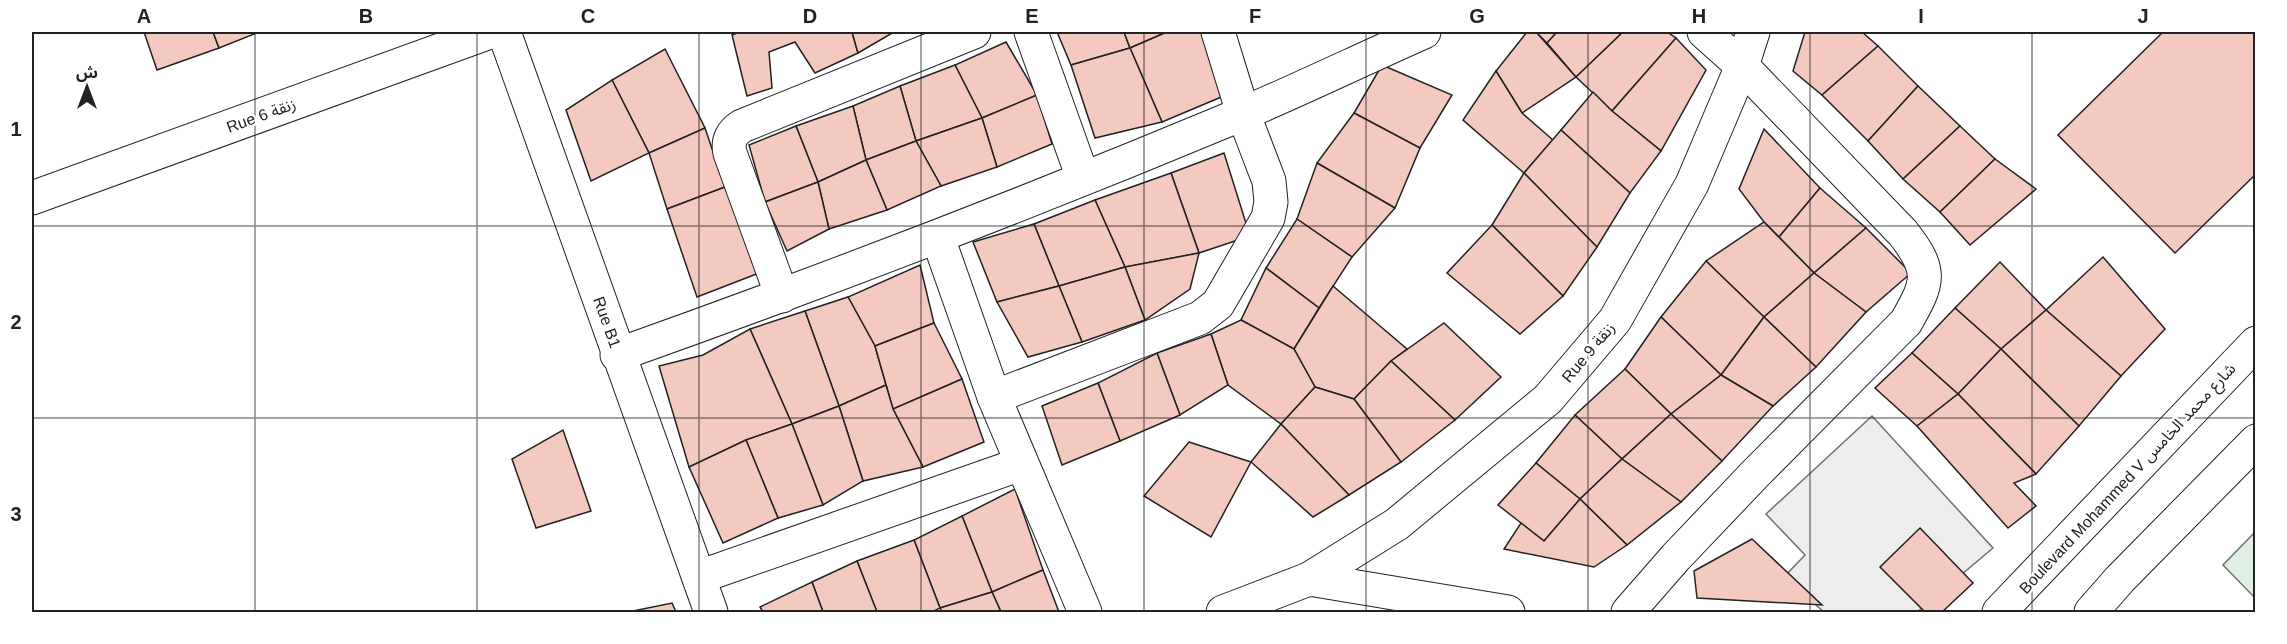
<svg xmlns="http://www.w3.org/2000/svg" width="2287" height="644" viewBox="0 0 2287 644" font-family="Arial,'Noto Sans Arabic',sans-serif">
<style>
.green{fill:#e0efe3;stroke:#6f6f6f;stroke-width:1.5}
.parking{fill:#ededed;stroke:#6f6f6f;stroke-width:1.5}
.building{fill:#f3c9c0;stroke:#222;stroke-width:1.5}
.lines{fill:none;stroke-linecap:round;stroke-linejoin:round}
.minor-casing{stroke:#222;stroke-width:35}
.tertiary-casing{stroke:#222;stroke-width:35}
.primary-casing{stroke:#222;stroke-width:35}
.minor{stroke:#fff;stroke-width:33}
.tertiary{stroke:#fff;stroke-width:33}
.primary{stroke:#fff;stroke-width:33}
.grid{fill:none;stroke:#222;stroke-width:1.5;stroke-opacity:0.55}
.labels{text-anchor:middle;stroke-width:4.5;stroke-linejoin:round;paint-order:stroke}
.street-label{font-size:16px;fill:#222;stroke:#fff}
.neatline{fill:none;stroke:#222;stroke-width:2}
.grid-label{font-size:20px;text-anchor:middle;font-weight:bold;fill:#222}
</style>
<rect width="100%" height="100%" fill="#fff"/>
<polygon class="green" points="2255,532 2255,598 2223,565"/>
<polygon class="parking" points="1872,416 1993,548 1917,612 1824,612 1784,577 1805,555 1766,514"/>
<g class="building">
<polygon points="144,32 213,32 219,48 157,70"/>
<polygon points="213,32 259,32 219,48"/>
<polygon points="740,32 852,32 858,53 815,73 795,42 769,52 772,88 747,96 732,35"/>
<polygon points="852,32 894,32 858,53"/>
<polygon points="1057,32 1124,32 1130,48 1071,65"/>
<polygon points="1124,32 1167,32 1130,48"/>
<polygon points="1167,32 1202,32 1226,95 1162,122 1130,48"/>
<polygon points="1527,32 1536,32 1576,77 1522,113 1496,71"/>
<polygon points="1536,32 1557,32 1547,43"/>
<polygon points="1557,32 1623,32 1576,77 1547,43"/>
<polygon points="1623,32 1667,32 1676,38 1612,111 1576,77"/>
<polygon points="1805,32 1862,32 1878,46 1822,95 1793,71"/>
<polygon points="2163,32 2256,32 2256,174 2175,253 2058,135"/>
<polygon points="1676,38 1706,70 1661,151 1612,111"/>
<polygon points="1006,42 1037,95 982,118 955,65"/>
<polygon points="1878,46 1918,86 1868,141 1822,95"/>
<polygon points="1130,48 1162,122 1095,138 1071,65"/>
<polygon points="665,49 705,128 649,153 612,80"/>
<polygon points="955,65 982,118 916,141 900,86"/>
<polygon points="1382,65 1452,95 1420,148 1354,113"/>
<polygon points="1496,71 1522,113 1553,140 1524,173 1463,120"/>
<polygon points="612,80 649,153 591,181 566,110"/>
<polygon points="900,86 916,141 866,160 853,106"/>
<polygon points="1918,86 1960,126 1903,179 1868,141"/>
<polygon points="1593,92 1612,111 1661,151 1630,193 1561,130"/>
<polygon points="1037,95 1052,144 997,167 982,118"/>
<polygon points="853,106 866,160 818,182 796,126"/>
<polygon points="1354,113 1420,148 1395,208 1317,163"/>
<polygon points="982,118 997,167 941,186 916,141"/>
<polygon points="796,126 818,182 765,202 749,145"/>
<polygon points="1960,126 1995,159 1940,212 1903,179"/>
<polygon points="705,128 725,187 667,209 649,153"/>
<polygon points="1764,129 1820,188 1779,237 1764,222 1739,189"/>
<polygon points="1561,130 1630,193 1597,247 1524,173"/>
<polygon points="916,141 941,186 887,210 866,160"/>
<polygon points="1224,153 1250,236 1199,253 1171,173"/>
<polygon points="1995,159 2036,189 1970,245 1940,212"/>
<polygon points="866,160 887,210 829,229 818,182"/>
<polygon points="1317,163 1395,208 1352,257 1297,219"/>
<polygon points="1171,173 1199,253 1125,267 1095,200"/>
<polygon points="1524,173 1597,247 1563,296 1492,225"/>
<polygon points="818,182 829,229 787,251 765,202"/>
<polygon points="725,187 759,273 697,297 667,209"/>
<polygon points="1820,188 1866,228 1814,273 1779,237"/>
<polygon points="1095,200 1125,267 1059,286 1034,224"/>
<polygon points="1297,219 1352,257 1319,308 1266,268"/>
<polygon points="1764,222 1814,273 1764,317 1706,261"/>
<polygon points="1034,224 1059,286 997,302 973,242"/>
<polygon points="1492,225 1563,296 1520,334 1447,273"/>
<polygon points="1866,228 1911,273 1866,312 1814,273"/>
<polygon points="1199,253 1190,289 1145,320 1125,267"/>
<polygon points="2103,257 2165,329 2121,376 2046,310"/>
<polygon points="1706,261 1764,317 1721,375 1661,317"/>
<polygon points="2000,262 2046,310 2001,349 1955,308"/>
<polygon points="920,265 934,323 875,346 848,297"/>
<polygon points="1125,267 1145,320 1082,342 1059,286"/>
<polygon points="1266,268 1319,308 1294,349 1241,320"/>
<polygon points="1814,273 1866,312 1816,367 1764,317"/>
<polygon points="1059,286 1082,342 1028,357 997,302"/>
<polygon points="1333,286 1407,349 1391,361 1354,399 1315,387 1294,349"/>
<polygon points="848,297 875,346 886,385 839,406 805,311"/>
<polygon points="1955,308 2001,349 1958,394 1912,353"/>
<polygon points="2046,310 2121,376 2079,426 2001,349"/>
<polygon points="805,311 839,406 792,424 750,329"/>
<polygon points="1661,317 1721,375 1671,414 1625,369"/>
<polygon points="1764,317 1816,367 1773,406 1721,375"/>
<polygon points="1241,320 1294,349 1315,387 1281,424 1228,385 1211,334"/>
<polygon points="934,323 962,379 893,409 875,346"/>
<polygon points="1444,323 1501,377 1455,420 1391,361"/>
<polygon points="750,329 792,424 746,440 689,467 659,366 703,355"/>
<polygon points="1211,334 1228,385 1180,415 1157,353"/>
<polygon points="2001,349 2079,426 2036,474 1958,394"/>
<polygon points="1157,353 1180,415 1120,441 1098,383"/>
<polygon points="1912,353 1958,394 1917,426 1875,388"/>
<polygon points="1391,361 1455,420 1401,462 1354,399"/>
<polygon points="1625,369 1671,414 1622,459 1575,415"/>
<polygon points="1721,375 1773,406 1722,461 1671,414"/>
<polygon points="962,379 984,442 923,467 893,409"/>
<polygon points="1098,383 1120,441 1062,465 1042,406"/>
<polygon points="886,385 893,409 923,467 863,481 839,406"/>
<polygon points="1315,387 1354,399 1401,462 1349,495 1281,424"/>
<polygon points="1958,394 2036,474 2014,483 2036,506 2008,528 1917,426"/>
<polygon points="839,406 863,481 823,505 792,424"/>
<polygon points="1671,414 1722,461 1681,502 1622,459"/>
<polygon points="1575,415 1622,459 1580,499 1536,463"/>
<polygon points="792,424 823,505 778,518 746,440"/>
<polygon points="1281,424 1349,495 1313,517 1251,462"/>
<polygon points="563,430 591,511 536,528 512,459"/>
<polygon points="746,440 778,518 723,543 689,467"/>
<polygon points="1189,442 1251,462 1211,537 1144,496"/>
<polygon points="1622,459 1681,502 1627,545 1580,499"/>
<polygon points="1536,463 1580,499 1544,541 1498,505"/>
<polygon points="1015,489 1043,570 992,592 962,516"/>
<polygon points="1580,499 1627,545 1594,567 1504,549 1521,523 1544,541"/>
<polygon points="962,516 992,592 940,608 914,540"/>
<polygon points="1920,528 1973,583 1942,612 1925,612 1880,567"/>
<polygon points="1752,539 1822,605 1697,598 1694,571"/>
<polygon points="914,540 940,608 932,612 877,612 857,561"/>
<polygon points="857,561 877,612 823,612 812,582"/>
<polygon points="1043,570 1059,612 1001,612 992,592"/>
<polygon points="812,582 823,612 763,612 760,607"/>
<polygon points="992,592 1001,612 942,612 940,608"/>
<polygon points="672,603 676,612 628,612"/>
</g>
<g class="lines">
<g class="minor-casing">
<g id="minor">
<path id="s1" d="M504,32L711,612"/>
<polyline points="1031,32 1083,178"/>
<polyline points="938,238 994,397 1085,612"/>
<path d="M782,296L730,153C727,141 732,132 742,126L974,32"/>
<path d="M617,355C828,280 1036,200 1242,114C1303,88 1363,59 1424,32"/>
<polyline points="994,397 1200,318 1218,304 1268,218 1271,202 1269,181 1243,113 1218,32"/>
<polyline points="699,577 1021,464"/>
<polyline points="1309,579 1397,524 1548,399 1615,320 1692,184 1742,66 1753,32"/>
<polyline points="1223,612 1309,579 1508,612"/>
<path d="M1628,612L1676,557L1756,473L1906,322C1929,282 1933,271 1903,233L1742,66L1704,32"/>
</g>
</g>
<g class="tertiary-casing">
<polyline id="tertiary" points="32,198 490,32"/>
</g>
<g class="primary-casing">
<g id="primary">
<polyline points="1999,612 2256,343"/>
<polyline points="2091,612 2120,579 2256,441"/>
</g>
</g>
<use href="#minor" class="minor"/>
<use href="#tertiary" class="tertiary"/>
<use href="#primary" class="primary"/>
</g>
<path class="grid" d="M255,32V612M477,32V612M699,32V612M921,32V612M1144,32V612M1366,32V612M1588,32V612M1810,32V612M2032,32V612M32,226H2256M32,418H2256"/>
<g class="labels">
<g class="street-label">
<text transform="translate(261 115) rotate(-20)" y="6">Rue 6 زنقة</text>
<text dy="6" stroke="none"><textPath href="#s1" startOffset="308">Rue B1</textPath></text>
<text transform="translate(1588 352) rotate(-50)" y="6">Rue 9 زنقة</text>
<text transform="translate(2127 478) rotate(-47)" y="6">Boulevard Mohammed V شارع محمد الخامس</text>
</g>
</g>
<rect width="2287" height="644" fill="none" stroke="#ffffff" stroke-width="66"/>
<g transform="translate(87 87)" stroke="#ffffff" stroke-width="4.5" paint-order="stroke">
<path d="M0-4.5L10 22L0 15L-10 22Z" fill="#222222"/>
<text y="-9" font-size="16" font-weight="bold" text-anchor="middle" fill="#222222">ش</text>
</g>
<rect x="33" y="33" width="2221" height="578" class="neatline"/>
<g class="grid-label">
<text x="144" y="23">A</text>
<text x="366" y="23">B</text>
<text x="588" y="23">C</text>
<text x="810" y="23">D</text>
<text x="1032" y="23">E</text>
<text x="1255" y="23">F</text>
<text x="1477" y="23">G</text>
<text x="1699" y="23">H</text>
<text x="1921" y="23">I</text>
<text x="2143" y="23">J</text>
<text x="16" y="136">1</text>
<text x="16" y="329">2</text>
<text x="16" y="521">3</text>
</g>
</svg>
